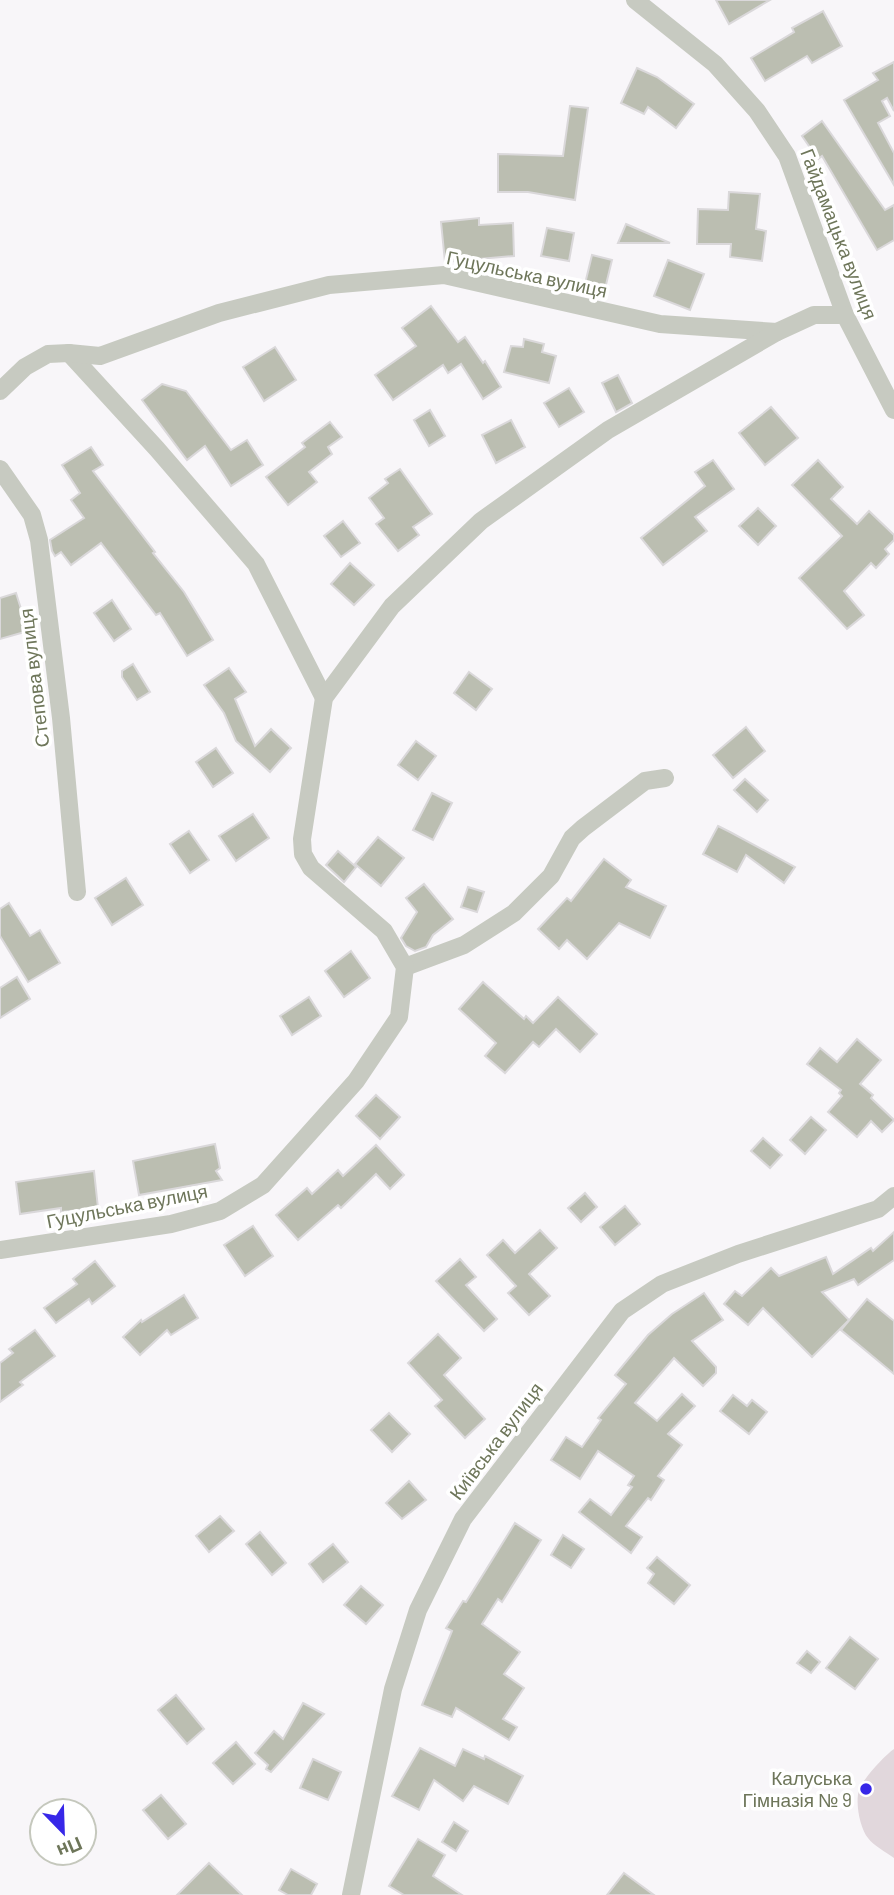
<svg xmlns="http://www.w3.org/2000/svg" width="894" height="1895" viewBox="0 0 894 1895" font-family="Barlow,sans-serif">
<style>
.green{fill:#e1d7dc}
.building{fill:#bbbeb1;stroke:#dad8da;stroke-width:2}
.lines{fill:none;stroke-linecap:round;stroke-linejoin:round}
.minor{stroke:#c7cac1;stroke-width:18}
.poi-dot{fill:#3727e8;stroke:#fff;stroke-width:2.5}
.labels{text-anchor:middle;stroke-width:7;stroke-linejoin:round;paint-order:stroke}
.street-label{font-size:19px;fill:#6e765a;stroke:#fff}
.poi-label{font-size:19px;fill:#6e765a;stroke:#fff;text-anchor:end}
</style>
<rect width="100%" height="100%" fill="#f8f6f9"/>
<path class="green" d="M894,1749V1858C886,1852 874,1846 868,1838C860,1828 855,1803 859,1790C863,1779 884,1756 894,1749Z"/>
<g class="building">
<polygon points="716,0 770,0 729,24"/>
<polygon points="823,11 842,46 812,63 807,56 765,81 751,58 794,32 792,28"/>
<polygon points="894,62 894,111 887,98 882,101 890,116 878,123 894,153 894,185 844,100 878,80 873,73"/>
<polygon points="637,68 657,77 694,104 676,128 648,107 644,114 621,103"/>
<polygon points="570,106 588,108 575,200 528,192 498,192 498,154 563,156"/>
<polygon points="822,121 885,210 894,205 894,240 877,250 822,156 818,159 802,136"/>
<polygon points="729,192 760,194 756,229 766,231 762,261 730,257 731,244 697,244 698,209 728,210"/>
<polygon points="479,218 479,225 513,223 514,256 445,262 441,222"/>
<polygon points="626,224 670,243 618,243"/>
<polygon points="547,228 574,233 569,261 541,256"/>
<polygon points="592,255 612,260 603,297 583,292"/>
<polygon points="668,260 704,274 690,310 654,296"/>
<polygon points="431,306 458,342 465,337 483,363 485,361 501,387 483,399 461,364 448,373 443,365 393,400 375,375 416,346 402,328"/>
<polygon points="524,339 544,344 542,352 556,356 549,383 504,372 511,346 523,347"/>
<polygon points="275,347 296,380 264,401 243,367"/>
<polygon points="618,375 632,403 616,412 602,383"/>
<polygon points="162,384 186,391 231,450 247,440 263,465 231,486 205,446 187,460 142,400"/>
<polygon points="569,388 584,412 559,427 544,403"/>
<polygon points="771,407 798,438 765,465 739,433"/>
<polygon points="430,410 445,436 429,446 414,420"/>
<polygon points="511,420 525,447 496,463 482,435"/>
<polygon points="330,422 342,437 328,447 332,454 309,472 317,482 288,505 266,477 305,447 302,443"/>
<polygon points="91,447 103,465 93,471 155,552 153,553 184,592 213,640 187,656 160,613 156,615 101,543 71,565 61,552 55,556 52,551 50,540 84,518 71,500 80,493 62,465"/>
<polygon points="713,460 734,489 695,517 707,531 663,565 641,538 705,486 695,472"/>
<polygon points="818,460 843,487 831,499 857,524 869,511 894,535 894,540 885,549 889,554 876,568 871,563 844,591 864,615 847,629 799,578 842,536 792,485"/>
<polygon points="400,469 432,514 413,527 419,535 398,551 376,524 384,518 369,498 388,483 385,479"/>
<polygon points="758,508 776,526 758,545 739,526"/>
<polygon points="343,521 360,543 341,557 324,536"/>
<polygon points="350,563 374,585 354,605 331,584"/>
<polygon points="16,593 28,631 0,639 0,598"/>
<polygon points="112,600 131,629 114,641 94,613"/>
<polygon points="133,664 150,692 137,700 122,677 122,671"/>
<polygon points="229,668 246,692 235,699 255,746 271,729 291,748 270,772 236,741 224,713 204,685"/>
<polygon points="469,672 492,689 476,710 454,693"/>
<polygon points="746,727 765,751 733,778 713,755"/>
<polygon points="416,741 436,756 418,780 398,765"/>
<polygon points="216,748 233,773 213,787 196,762"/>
<polygon points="745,779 768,800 757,812 734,790"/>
<polygon points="432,793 452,803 433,840 413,830"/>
<polygon points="253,814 269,838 236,861 219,836"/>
<polygon points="718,826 730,832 795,867 784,883 746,855 737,872 703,854"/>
<polygon points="189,831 209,860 190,873 170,844"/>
<polygon points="378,837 404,858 381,886 355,864"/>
<polygon points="338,851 356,867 344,882 326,865"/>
<polygon points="604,859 631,880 626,887 666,906 650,938 619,923 587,959 567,940 559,949 538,929 567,898 571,901"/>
<polygon points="126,878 143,905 112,925 95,898"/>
<polygon points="424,884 453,919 433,935 426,947 415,951 406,946 401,938 417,912 406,898"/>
<polygon points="468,887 484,892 477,912 461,907"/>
<polygon points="9,903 30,936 40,930 60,963 28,982 0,936 0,909"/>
<polygon points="351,951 370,978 344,997 325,971"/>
<polygon points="17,977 30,999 0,1018 0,988"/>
<polygon points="483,982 524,1019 526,1016 533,1023 558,997 597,1034 580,1052 556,1029 539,1047 533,1042 505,1073 485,1056 496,1043 459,1009"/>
<polygon points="309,997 321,1016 292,1035 280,1016"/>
<polygon points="857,1039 881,1060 860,1084 873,1095 871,1098 894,1120 882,1132 871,1121 857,1137 828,1112 842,1096 839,1093 841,1090 807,1064 820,1048 837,1062"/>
<polygon points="376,1095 400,1117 380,1139 356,1116"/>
<polygon points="811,1117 826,1130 805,1154 790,1140"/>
<polygon points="763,1138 782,1155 770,1168 751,1151"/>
<polygon points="215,1144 220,1168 216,1171 222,1180 139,1195 133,1161"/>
<polygon points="376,1145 404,1175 390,1189 376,1174 341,1208 338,1205 298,1240 276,1215 307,1188 312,1194 338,1170 343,1176"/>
<polygon points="94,1171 98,1208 61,1212 61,1208 20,1214 16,1182"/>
<polygon points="585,1193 597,1207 581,1222 568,1208"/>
<polygon points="625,1206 640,1224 615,1245 600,1227"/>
<polygon points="253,1226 273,1256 245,1276 224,1245"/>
<polygon points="540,1230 557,1248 529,1274 550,1296 529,1315 508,1293 516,1286 487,1255 503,1240 515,1253"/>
<polygon points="894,1232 894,1260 858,1285 854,1279 822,1292 849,1320 812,1357 763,1308 748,1325 724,1304 735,1291 742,1296 771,1268 779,1276 826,1257 833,1274 871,1248 873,1251"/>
<polygon points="460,1259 476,1277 466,1285 497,1319 484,1331 436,1281"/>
<polygon points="95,1261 115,1286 92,1304 89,1299 56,1323 44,1308 77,1284 73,1279"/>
<polygon points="704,1293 723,1320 692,1341 716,1367 716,1373 703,1386 674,1358 635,1403 657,1421 682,1394 695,1406 668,1434 682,1445 658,1476 664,1480 651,1500 648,1498 626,1526 642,1537 631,1553 579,1512 590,1499 611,1515 632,1487 628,1485 634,1476 598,1451 580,1479 551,1460 566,1437 582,1447 601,1420 598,1418 626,1384 615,1375 648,1335 672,1314"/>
<polygon points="184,1295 198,1318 171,1335 167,1330 140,1355 123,1337 141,1320 142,1322"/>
<polygon points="867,1299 894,1321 894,1374 841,1330"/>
<polygon points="35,1330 55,1356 20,1382 23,1385 0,1402 0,1363 13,1353 9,1349"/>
<polygon points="438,1334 461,1358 444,1375 485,1419 465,1438 435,1406 442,1400 408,1363"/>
<polygon points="733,1395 747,1406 752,1400 767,1412 749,1434 720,1411"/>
<polygon points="389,1413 410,1434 392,1452 371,1430"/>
<polygon points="409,1481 426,1500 402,1519 386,1503"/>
<polygon points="220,1516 234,1531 209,1552 196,1536"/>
<polygon points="515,1523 541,1540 502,1602 498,1599 482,1624 520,1652 504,1674 524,1688 503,1719 517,1727 509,1740 456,1708 452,1717 422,1705 452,1631 446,1628 463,1601 466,1602"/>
<polygon points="260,1532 286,1563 272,1575 246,1544"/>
<polygon points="563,1535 584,1549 571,1568 551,1555"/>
<polygon points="333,1544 348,1562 323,1582 309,1564"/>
<polygon points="657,1557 690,1585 674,1604 648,1583 654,1574 647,1568"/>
<polygon points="361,1586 383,1605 366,1624 344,1605"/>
<polygon points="850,1637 878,1659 855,1689 826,1668"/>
<polygon points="807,1651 820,1662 811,1673 797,1663"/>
<polygon points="176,1695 204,1729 187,1744 158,1710"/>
<polygon points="303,1703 324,1714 271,1772 266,1769 268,1765 255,1753 274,1731 283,1739"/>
<polygon points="236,1742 255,1764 233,1784 213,1763"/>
<polygon points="420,1748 455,1766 463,1749 484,1759 485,1756 523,1776 508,1804 474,1786 463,1801 434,1780 419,1810 392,1796"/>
<polygon points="313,1759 341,1772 328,1800 300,1788"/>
<polygon points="161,1795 186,1824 168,1839 143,1810"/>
<polygon points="454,1822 468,1831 456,1851 442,1842"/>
<polygon points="418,1839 445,1855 433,1876 462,1895 404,1895 389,1886"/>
<polygon points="209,1863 242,1895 177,1895"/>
<polygon points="291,1869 317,1884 311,1895 288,1895 279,1890"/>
<polygon points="624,1873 654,1895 607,1895"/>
</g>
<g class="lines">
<g class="minor">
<polyline points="635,0 715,64 757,111 787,156 845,315 894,410"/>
<polyline points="69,353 157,449 256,564 324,698"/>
<polyline points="0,391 25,367 48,354 69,353 100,356 219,313 329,285 444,275 660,324 777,332"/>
<polyline points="0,469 32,515 39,540 61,718 77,892"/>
<polyline points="405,967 464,945 514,913 551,876 572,838 583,828 645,781 665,778"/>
<polyline points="0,1250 171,1224 220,1211 263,1185 356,1081 399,1017 405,967 384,931 311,868 303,854 302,839 324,698 392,606 481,521 608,430 777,332 814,315 845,315"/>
<polyline points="351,1895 393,1689 418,1610 463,1519 622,1311 662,1284 738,1254 878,1209 894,1196"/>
</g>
</g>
<circle class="poi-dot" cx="866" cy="1789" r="7"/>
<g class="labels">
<g class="street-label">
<text transform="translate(839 234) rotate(69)" y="7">Гайдамацька вулиця</text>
<text transform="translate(527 274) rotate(12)" y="7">Гуцульська вулиця</text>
<text transform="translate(34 678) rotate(-97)" y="7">Степова вулиця</text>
<text transform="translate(127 1206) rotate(-11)" y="7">Гуцульська вулиця</text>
<text transform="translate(496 1441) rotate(-53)" y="7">Київська вулиця</text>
</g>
<g class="poi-label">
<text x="852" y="1785">Калуська<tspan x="852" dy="22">Гімназія № 9</tspan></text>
</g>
</g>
<g transform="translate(63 1832) rotate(157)"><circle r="33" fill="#ffffff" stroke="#c5c8bd" stroke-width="2"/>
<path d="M0-5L12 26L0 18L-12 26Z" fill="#3727e8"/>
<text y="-10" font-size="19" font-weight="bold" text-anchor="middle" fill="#6e765a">Пн</text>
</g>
</svg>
